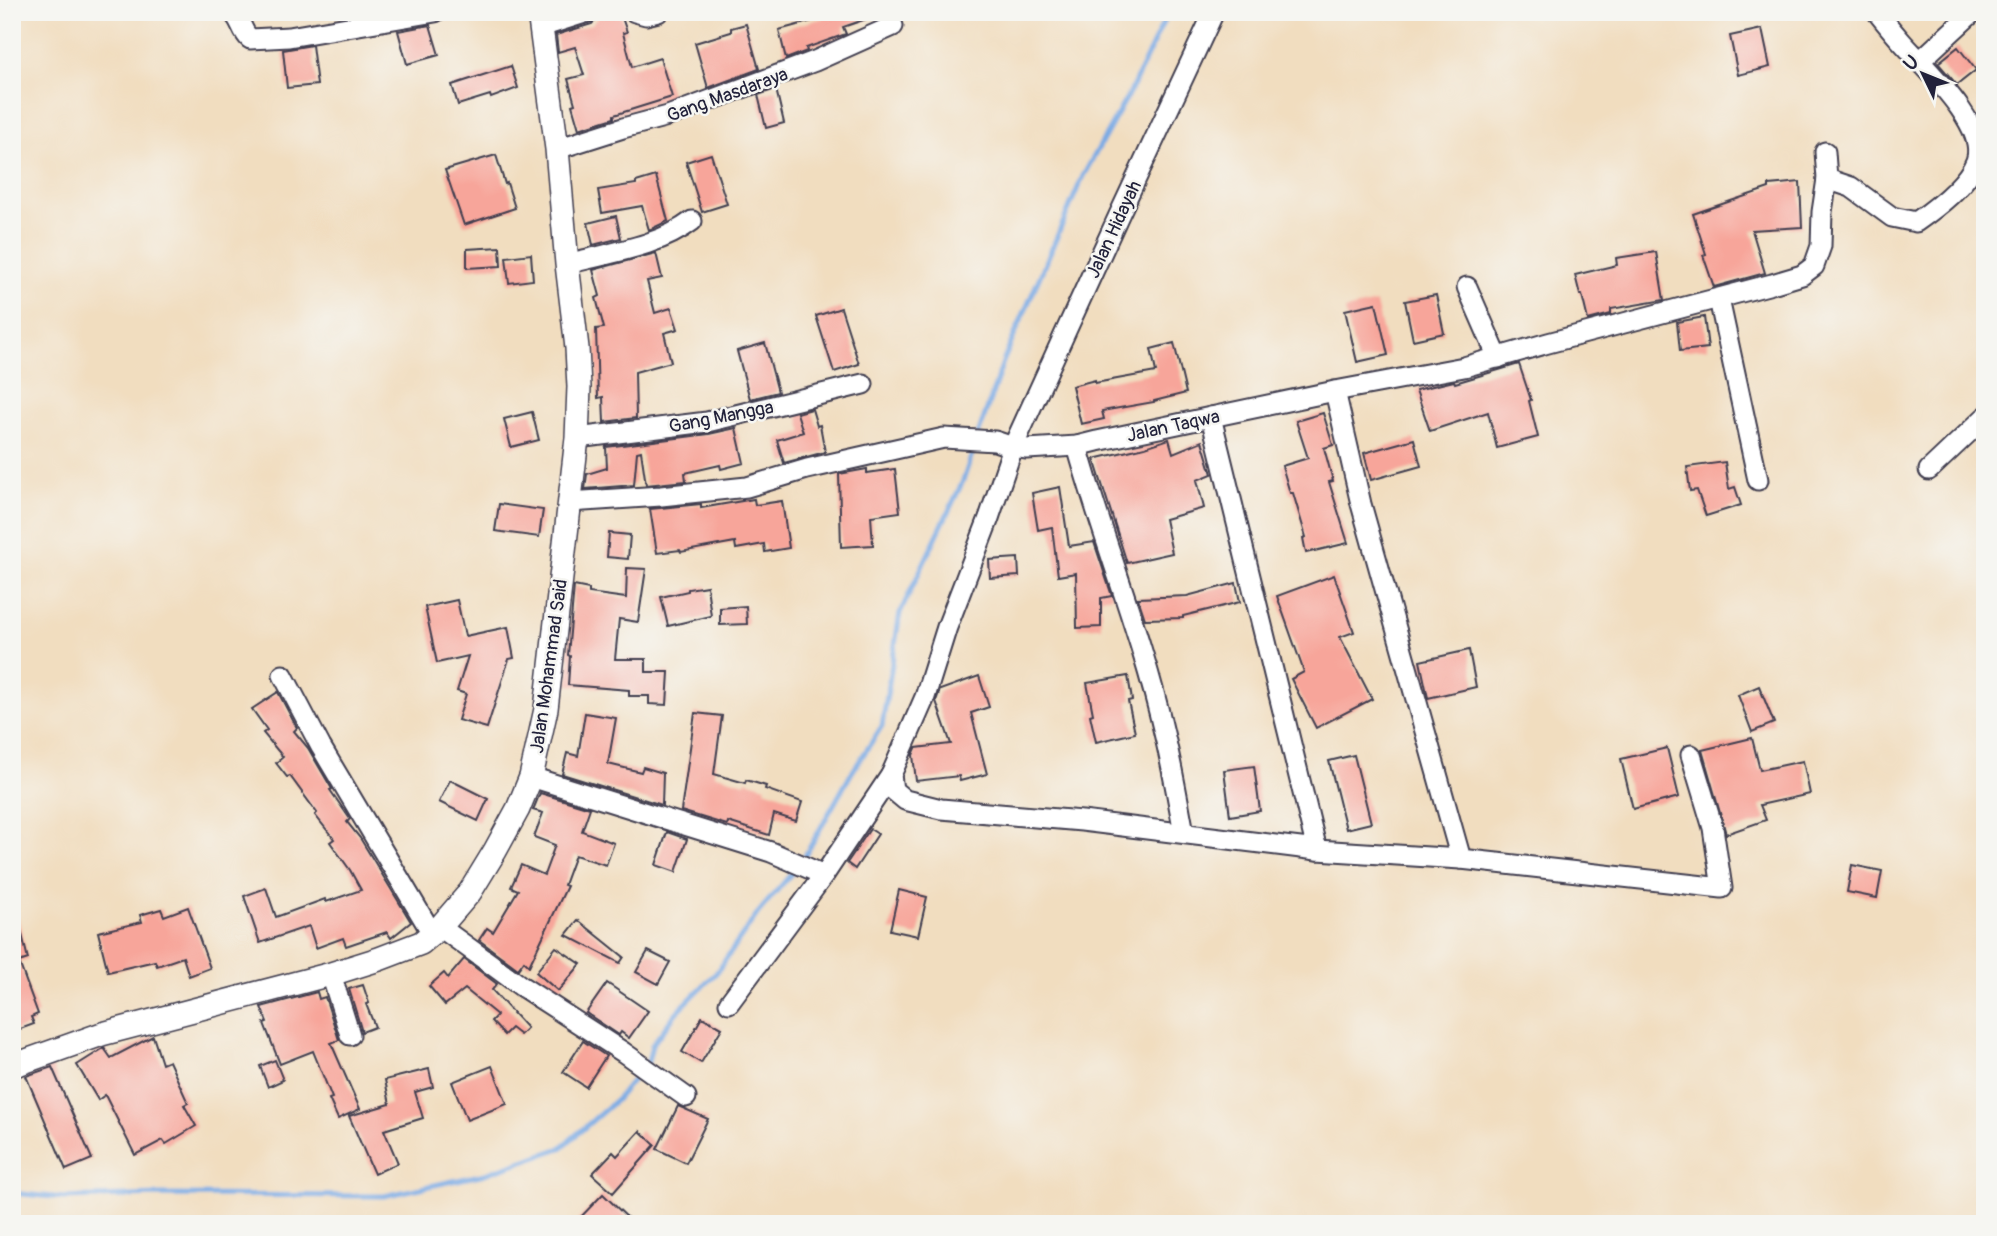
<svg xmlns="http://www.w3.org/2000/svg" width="1997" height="1236" viewBox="0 0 1997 1236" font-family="Pangolin,sans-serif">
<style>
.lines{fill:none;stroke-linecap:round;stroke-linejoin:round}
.stream{stroke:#7aaae4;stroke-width:5}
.building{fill:#f7a59a}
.minor-casing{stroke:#413e4f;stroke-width:23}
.tertiary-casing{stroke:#413e4f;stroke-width:26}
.minor{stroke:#fff;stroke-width:19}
.tertiary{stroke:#fff;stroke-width:23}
.labels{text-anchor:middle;stroke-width:5;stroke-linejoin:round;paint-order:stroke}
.street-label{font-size:19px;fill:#22223b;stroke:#f6f6f2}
</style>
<rect width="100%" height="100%" fill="#f6f6f2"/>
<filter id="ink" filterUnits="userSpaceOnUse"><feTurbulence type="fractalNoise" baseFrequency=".0143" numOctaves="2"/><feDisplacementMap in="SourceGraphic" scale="14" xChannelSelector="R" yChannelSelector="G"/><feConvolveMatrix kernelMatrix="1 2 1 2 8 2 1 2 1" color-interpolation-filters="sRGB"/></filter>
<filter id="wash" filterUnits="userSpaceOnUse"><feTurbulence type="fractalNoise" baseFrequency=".00686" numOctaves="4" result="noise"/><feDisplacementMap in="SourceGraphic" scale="28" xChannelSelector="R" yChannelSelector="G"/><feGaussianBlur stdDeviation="1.57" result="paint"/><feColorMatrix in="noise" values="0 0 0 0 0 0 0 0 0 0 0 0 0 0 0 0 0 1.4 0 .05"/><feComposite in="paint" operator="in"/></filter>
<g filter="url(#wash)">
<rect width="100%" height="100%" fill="#f1ddbf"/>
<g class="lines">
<g class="stream">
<polyline points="978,435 1003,362 1083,176 1132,88 1168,12"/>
<polyline points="802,861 851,774 882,726 900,613 963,481 975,445"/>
<polyline points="12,1193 64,1198 160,1195 384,1196 485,1174 561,1148 616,1100 648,1062 652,1045 676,1013 716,973 758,913 796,868"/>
</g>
</g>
<g id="blocks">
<g class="building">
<polygon points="610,12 620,12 627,32 623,33 632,67 660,58 672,97 614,115 614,118 579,129 572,105 575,104 568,79 584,75 575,47 558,52 556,35 592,24 599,16"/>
<polygon points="821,12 878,12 878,15 843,27 846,34 806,48 807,51 786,59 779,30 823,18"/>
<polygon points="746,24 759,69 708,88 695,43 731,32 731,28"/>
<polygon points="430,25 439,55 407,64 398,31"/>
<polygon points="1762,29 1770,67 1738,75 1730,36"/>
<polygon points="312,45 317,85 287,88 283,50"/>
<polygon points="1958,47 1976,70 1957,85 1938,63"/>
<polygon points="511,66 518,88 491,98 490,95 458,105 452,85"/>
<polygon points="776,89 784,123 766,128 758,95"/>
<polygon points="711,154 727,204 702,212 686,162"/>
<polygon points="496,155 505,184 507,183 515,208 464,225 445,170"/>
<polygon points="656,176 668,221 649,230 642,206 602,213 598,190 636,184 636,182"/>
<polygon points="1800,182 1802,227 1752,230 1765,273 1714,287 1703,255 1706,254 1693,214 1769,188 1769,185"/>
<polygon points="616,216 621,238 593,245 588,223"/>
<polygon points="500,247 501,266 467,268 467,249"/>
<polygon points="1656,252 1664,300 1611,309 1611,314 1588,320 1582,295 1580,295 1575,275 1617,265 1616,258"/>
<polygon points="656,253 662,278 647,281 655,313 671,308 678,329 664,333 671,362 635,372 636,418 604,422 603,397 598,398 596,329 604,328 596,298 600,296 593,270"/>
<polygon points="531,254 533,280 509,283 506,257"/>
<polygon points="1436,295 1444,333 1413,340 1405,301"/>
<polygon points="1376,303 1388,355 1357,362 1345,310"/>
<polygon points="841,308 859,364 834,372 816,316"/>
<polygon points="1704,317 1708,348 1680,351 1677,322"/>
<polygon points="765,343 778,392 750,399 737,351"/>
<polygon points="1174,343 1186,393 1154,401 1154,402 1102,411 1104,419 1081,424 1072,386 1095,380 1095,383 1156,372 1151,349"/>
<polygon points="1519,364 1531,400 1529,401 1538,437 1497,448 1488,412 1430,431 1416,390 1454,381 1455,383"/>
<polygon points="812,409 817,426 820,425 825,452 784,463 777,440 803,432 797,413"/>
<polygon points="532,412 539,440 511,447 504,419"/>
<polygon points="1323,413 1333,445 1324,448 1333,481 1329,482 1348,543 1306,553 1303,538 1306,537 1293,493 1290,493 1282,466 1308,458 1296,421"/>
<polygon points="736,428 744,463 721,469 720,465 685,473 686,481 646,485 641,451 637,452 634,485 585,489 587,474 607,468 606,447 709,434"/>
<polygon points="1169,439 1173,453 1202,441 1212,474 1197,480 1204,508 1165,519 1172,553 1127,563 1094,459 1145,447"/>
<polygon points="1414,439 1421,466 1371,480 1364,453"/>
<polygon points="1725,462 1729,489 1735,487 1741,505 1706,516 1697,490 1690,491 1687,467"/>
<polygon points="867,469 867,473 895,469 900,512 871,516 873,545 841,547 839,474"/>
<polygon points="1060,487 1069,546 1094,542 1112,596 1101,598 1101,627 1077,628 1076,573 1058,576 1052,527 1038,530 1032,493"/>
<polygon points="754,499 755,505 782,501 789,548 765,552 764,544 736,549 735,542 681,552 680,550 657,553 650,509 701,504 701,508"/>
<polygon points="499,504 543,510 539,537 495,531"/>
<polygon points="609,533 630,535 628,559 607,557"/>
<polygon points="1018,558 1019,576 990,578 989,560"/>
<polygon points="627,568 646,569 638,622 619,619 615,659 646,659 646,672 669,672 667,705 649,704 649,696 629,696 629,690 568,685 570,656 568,655 574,586 589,589 589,593 626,598"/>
<polygon points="1334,575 1354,632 1340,637 1372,699 1316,728 1291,679 1304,672 1277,596"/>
<polygon points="1236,583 1240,602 1183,616 1183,618 1145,619 1138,598 1187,596"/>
<polygon points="707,586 711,616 668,626 661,597 688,591 688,589"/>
<polygon points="457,600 465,636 508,627 514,658 509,659 487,728 458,720 466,694 457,691 468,656 437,663 425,607"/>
<polygon points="746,606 747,624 720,625 720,608"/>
<polygon points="1469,650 1476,687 1428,698 1420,661"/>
<polygon points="979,676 989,707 971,713 987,774 960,781 959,776 916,781 913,755 916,748 951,744 936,701 940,690"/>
<polygon points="1128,676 1132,700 1128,701 1135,733 1096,742 1090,715 1093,714 1087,683"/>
<polygon points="1759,686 1774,723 1752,732 1738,695"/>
<polygon points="278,692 297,728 294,731 308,748 332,789 330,790 350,819 347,822 360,838 411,922 391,938 387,932 346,946 343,938 316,948 309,926 260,943 244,896 266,888 276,917 325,899 326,902 361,890 350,870 330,842 334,839 315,815 317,813 290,776 287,777 276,763 283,757 263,733 267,730 252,709"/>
<polygon points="585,713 616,718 608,764 641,772 643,767 663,773 662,805 562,774 567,753 578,756"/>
<polygon points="695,713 722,716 714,774 745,783 746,780 766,786 765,789 802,802 796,821 774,814 769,835 728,822 727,825 681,811"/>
<polygon points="1752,738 1760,770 1803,761 1810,794 1760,805 1766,820 1726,834 1702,750"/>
<polygon points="1667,748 1679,797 1633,809 1621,759"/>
<polygon points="1354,755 1371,823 1346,829 1329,761"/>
<polygon points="1254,766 1260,811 1230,816 1224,770"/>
<polygon points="450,780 488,799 478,821 439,802"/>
<polygon points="540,793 590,808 582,831 614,843 606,865 575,855 564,885 567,886 529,966 524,961 518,969 479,940 487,928 493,932 518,890 511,887 521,865 544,875 555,845 534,837 543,813 533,810"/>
<polygon points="870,829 878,834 855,869 847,863"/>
<polygon points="667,832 687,839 676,872 656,865"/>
<polygon points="1852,865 1882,871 1877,898 1847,892"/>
<polygon points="899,890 927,897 918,936 890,930"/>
<polygon points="188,907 210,968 189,976 183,957 157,966 155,961 108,972 98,932 142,922 140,915 161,909 164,916"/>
<polygon points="12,918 18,918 28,959 19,962 38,1014 31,1017 34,1024 12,1032"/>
<polygon points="578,920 624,957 620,963 566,935"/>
<polygon points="556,947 581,964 558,991 536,972"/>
<polygon points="648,951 670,962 658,984 636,972"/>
<polygon points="464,959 497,984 492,990 527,1028 520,1035 511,1028 504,1035 491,1021 497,1015 465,989 445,1005 429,986 444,973 448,978"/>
<polygon points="607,983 648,1011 629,1038 621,1032 619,1035 586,1013"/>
<polygon points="363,985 369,1003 366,1004 375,1027 362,1032 349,989"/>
<polygon points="317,992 319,999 325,997 339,1040 331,1043 360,1109 338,1119 329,1099 332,1098 313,1051 280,1064 264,1023 267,1022 261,1007"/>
<polygon points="702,1017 722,1028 701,1063 682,1052"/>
<polygon points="153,1036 162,1064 169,1061 188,1103 184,1105 196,1126 166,1144 163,1140 135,1155 105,1095 98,1100 77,1065 104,1048 111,1058"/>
<polygon points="583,1041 606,1056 586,1087 563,1072"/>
<polygon points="275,1060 283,1080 268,1087 260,1066"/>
<polygon points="492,1066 507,1104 467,1120 452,1082"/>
<polygon points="52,1067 92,1159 66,1170 26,1076"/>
<polygon points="429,1069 433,1087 415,1092 423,1118 384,1130 398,1163 374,1174 349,1116 390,1104 385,1080"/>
<polygon points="678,1106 708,1119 686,1163 657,1149"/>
<polygon points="640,1131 655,1145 613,1193 592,1174 613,1152 617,1156"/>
<polygon points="603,1194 634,1224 574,1224"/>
</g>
</g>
</g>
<g filter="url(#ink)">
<use href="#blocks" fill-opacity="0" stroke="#413e4f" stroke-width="2"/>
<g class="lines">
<g class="minor-casing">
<g id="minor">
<path d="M232,12C242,20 241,31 250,39L289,37L435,12"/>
<polyline points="635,12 646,15 658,12"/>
<polyline points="1214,12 1119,215 1013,447 989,518 947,627 925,697 891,775 893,790 905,800 941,809 1082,821 1317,850 1461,859"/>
<polyline points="541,27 588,12"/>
<polyline points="1920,61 1973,12"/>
<polyline points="557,149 623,128 668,116 815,61 893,26"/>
<path d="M1827,179L1851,187L1892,217L1916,222C1936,208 1967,185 1976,161C1989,126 1923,66 1902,42C1893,32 1885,22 1877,12"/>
<path d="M567,264C608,253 658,247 692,221"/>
<polyline points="1467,287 1498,358"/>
<polyline points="1719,299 1758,480"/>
<polyline points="1335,391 1361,504 1461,859 1722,888 1713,828 1691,755"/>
<polyline points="1211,417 1317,850"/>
<polyline points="577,438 707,422 863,384"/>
<path d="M1077,446C1104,543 1142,636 1164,733C1172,766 1178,800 1184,833"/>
<polyline points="1929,470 1985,417"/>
<polyline points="569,502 661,496 747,487 807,469 944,438 995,441 1013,447 1027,449 1077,446 1097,441 1335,391 1464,367 1548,343 1772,284 1802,275 1814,266 1821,246 1822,212 1827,179 1825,152"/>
<polyline points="283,675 321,747 433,935"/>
<polyline points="531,777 771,852 824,875"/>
<polyline points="440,927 521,986 623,1052 686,1097"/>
<polyline points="331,974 350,1035"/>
<polyline points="729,1003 824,875 891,775"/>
</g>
</g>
<g class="tertiary-casing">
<polyline id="tertiary" points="12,1066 102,1034 331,974 379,959 421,943 440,927 470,892 495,851 518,809 531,777 546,709 577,438 579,387 577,348 567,264 557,149 539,12"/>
</g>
<use href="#minor" class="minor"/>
<use href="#tertiary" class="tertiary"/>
</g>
</g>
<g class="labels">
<g class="street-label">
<text transform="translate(727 94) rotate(-20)" y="7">Gang Masdaraya</text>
<text transform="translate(1113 229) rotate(-65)" y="7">Jalan Hidayah</text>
<text transform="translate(721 416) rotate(-11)" y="7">Gang Mangga</text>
<text transform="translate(1173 425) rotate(-12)" y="7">Jalan Taqwa</text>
<text transform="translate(548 666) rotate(-82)" y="7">Jalan Mohammad Said</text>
</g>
</g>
<rect width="1997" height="1236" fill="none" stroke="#f6f6f2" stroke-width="42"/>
<g transform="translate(1923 74) rotate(313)" stroke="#f6f6f2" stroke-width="5" paint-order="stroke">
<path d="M0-5L12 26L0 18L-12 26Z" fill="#22223b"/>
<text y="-10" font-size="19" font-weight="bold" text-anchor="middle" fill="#22223b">U</text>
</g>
</svg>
